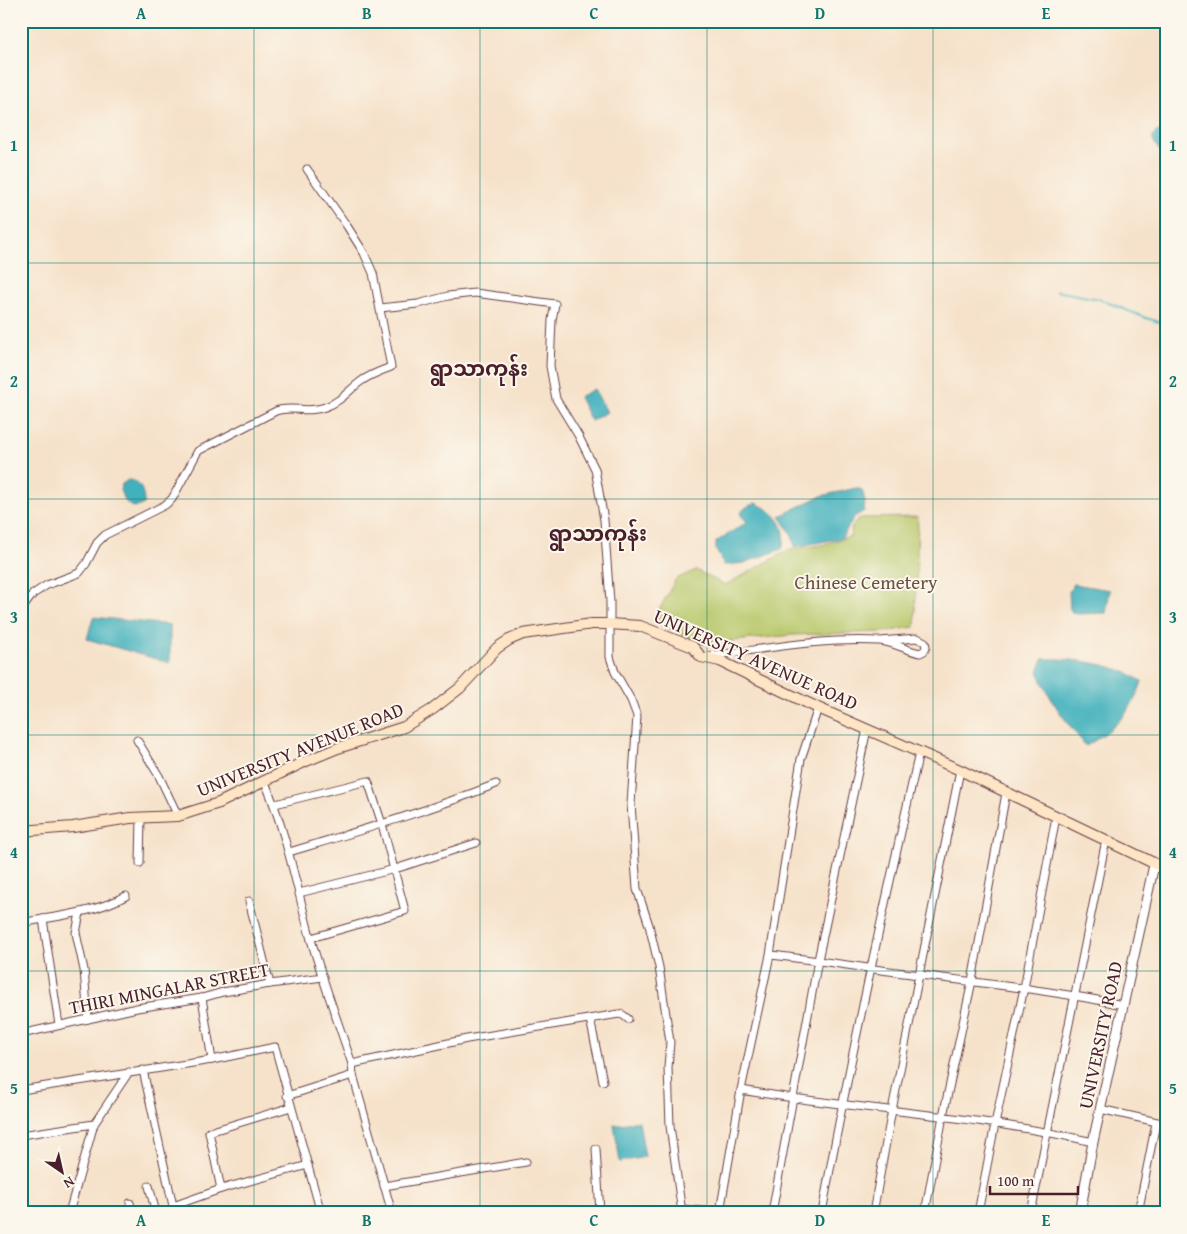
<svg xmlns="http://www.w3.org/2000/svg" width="1187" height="1234" viewBox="0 0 1187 1234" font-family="'Gentium Book Plus','Noto Sans Myanmar',serif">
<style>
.green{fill:#b8c86b;stroke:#81744b}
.water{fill:#42b1bd;stroke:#466874}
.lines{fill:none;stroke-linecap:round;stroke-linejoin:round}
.stream{stroke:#42b1bd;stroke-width:2}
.minor-casing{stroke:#643c43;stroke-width:9}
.tertiary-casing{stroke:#643c43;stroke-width:11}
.secondary-casing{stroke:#643c43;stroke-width:12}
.minor{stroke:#fff;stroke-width:7}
.tertiary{stroke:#fff;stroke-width:9}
.secondary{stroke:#fde5c5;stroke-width:10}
.grid{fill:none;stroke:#0f766e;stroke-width:1;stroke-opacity:0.55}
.labels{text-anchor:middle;stroke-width:4;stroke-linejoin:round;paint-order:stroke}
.park-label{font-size:19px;fill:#6b523e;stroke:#fbf7ec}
.street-label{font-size:19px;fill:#4a1f2b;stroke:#fbf7ec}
.quarter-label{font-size:21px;font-weight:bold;fill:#4a1f2b;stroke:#fbf7ec}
.neatline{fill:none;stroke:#0f766e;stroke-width:2}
.grid-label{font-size:16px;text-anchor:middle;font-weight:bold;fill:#0f766e}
</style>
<rect width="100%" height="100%" fill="#fbf7ec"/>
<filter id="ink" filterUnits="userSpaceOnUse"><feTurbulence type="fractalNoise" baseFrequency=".02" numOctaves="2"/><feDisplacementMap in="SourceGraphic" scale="10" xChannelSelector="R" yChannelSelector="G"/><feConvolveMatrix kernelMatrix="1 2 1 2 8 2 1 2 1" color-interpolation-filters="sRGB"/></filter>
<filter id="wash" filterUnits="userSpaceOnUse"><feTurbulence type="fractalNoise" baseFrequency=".0096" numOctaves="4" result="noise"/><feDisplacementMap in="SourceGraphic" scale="20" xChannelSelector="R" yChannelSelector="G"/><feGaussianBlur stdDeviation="1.12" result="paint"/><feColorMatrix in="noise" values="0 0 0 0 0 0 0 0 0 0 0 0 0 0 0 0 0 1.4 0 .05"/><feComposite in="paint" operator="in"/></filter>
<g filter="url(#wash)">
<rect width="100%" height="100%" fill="#f6e2ca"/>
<polygon class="green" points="918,517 915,627 883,632 793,635 703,644 653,621 676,579 696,570 725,585 789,550 822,545 851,536 852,526 860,518"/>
<g class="water">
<polygon points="1166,129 1166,156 1159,150 1152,139 1156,132"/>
<polygon points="594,389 607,412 591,421 579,397"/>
<path d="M128,480C141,480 144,493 144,504L137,507L130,506L124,500L120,490L122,484Z"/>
<polygon points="856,488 862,490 865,500 864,511 854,517 842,538 795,547 792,535 780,516 821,496"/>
<path d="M755,503C775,511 790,526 782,549L744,563L724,565L716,550V542L747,522L740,514L745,508Z"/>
<polygon points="1074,584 1110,590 1106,613 1076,614 1072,612 1070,609 1069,592"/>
<polygon points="93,617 170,625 170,663 87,639"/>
<path d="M1043,659C1071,658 1121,664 1142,682C1130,715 1115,728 1086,746C1067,723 1048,699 1038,671Z"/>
<polygon points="639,1121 645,1157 620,1162 614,1125"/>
</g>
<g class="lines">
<polyline class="stream" points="1056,291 1099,299 1146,318 1166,324"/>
</g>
</g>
<g filter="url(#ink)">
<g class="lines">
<g class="minor-casing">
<g id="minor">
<polyline points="380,308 418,304 448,296 475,293 555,304 552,320 550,366 556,399 578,435 595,469 604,520 610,602 610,657 615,672 631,700 637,716 631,804 637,889 649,925 659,967 670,1042 668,1068 670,1126 682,1213"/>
<path d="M21,610L33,594L47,585L79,573L86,564L97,543L105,535L165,505L172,499L198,451L276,411C291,405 307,414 325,407C340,402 348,391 360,382C369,375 380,371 391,367L373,273L364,253L347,226L307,169"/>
<path d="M709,656C765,649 822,638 879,641C893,642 906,650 920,653L924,651L926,647L925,642L917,638L880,641"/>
<polyline points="137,740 159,776 178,816"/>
<path d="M265,782C286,832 296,885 310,936C322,979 338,1022 352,1064L353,1075L392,1213"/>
<polyline points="275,804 368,781 382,824 405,911 311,938"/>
<path d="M289,852C359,831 428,811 496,784"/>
<polyline points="140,863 141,818"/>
<polyline points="299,893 395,869 476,843"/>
<polyline points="249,901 270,984"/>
<polyline points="80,913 76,933 84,970 88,1019"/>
<polyline points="43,919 59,1025"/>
<path d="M21,923C57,916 94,913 126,896"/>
<path d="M770,955C820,960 870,969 920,975C988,984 1056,991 1123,1005"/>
<polyline points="202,998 212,1060"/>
<polyline points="590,1019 603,1081"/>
<polyline points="21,1034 137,1008 202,998 223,992 270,984 323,977"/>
<polyline points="352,1064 467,1039 619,1014 623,1015 628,1019"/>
<polyline points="143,1070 173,1206 221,1189 308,1165"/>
<polyline points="21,1072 23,1090"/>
<polyline points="21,1090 212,1060 275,1047 321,1213"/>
<path d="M741,1090C858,1110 977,1115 1093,1142"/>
<polyline points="287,1096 353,1075"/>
<polyline points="1100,1109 1166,1124"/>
<polyline points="21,1135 94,1124"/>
<polyline points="596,1149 600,1213"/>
<polyline points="149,1186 156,1213"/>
<polyline points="384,1186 526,1162"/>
<polyline points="221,1189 209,1132 291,1107"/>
<polyline points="130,1203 133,1213"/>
<polyline points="682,1209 723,1213"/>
<polyline points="720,1212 741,1090 770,955 801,759 818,708"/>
<polyline points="69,1213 94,1124 129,1072"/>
<polyline points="772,1213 818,960 867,729"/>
<path d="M822,1213C850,1058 884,906 919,753"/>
<polyline points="873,1213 892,1110 960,770"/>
<polyline points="925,1213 943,1116 972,981 1006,793"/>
<polyline points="978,1213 995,1124 1024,988 1056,817"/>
<polyline points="1031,1213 1106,840"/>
<polyline points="1138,1213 1156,1123"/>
</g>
</g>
<g class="tertiary-casing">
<polyline id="tertiary" points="1080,1213 1093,1142 1154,865"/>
</g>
<g class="secondary-casing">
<polyline id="secondary" points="21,831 73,827 130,818 178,816 219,803 304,762 338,748 404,727 433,709 460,688 497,648 509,640 523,634 592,624 609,624 640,626 693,647 701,657 720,661 818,708 960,770 1166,869"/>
</g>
<use href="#minor" class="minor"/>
<use href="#tertiary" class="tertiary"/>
<use href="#secondary" class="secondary"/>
</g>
</g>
<path class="grid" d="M254,21V1213M480,21V1213M707,21V1213M933,21V1213M21,263H1166M21,499H1166M21,735H1166M21,971H1166"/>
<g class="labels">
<g class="park-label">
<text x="866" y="589">Chinese Cemetery</text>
</g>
<g class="street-label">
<text transform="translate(756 659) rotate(24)" y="7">UNIVERSITY AVENUE ROAD</text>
<text transform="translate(300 749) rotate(-22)" y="7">UNIVERSITY AVENUE ROAD</text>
<text transform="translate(169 988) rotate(-11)" y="7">THIRI MINGALAR STREET</text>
<text transform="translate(1100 1035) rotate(-78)" y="7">UNIVERSITY ROAD</text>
</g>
<g class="quarter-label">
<text x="479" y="376">ရွာသာကုန်း</text>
<text x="598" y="541">ရွာသာကုန်း</text>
</g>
</g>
<rect width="1187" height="1234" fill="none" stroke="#fbf7ec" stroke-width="55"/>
<g transform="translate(62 1172) rotate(146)" stroke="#fbf7ec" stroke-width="4" paint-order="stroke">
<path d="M0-4L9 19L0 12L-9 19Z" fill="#4a1f2b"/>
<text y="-8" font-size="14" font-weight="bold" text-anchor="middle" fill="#4a1f2b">N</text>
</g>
<path d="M990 1186v8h88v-8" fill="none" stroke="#4a1f2b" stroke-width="2.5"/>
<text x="997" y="1186" font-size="15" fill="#4a1f2b" stroke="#fbf7ec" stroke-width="4" paint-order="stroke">100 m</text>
<rect x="28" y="28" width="1132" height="1178" class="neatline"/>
<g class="grid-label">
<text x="141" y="19">A</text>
<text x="367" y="19">B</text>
<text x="594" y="19">C</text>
<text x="820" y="19">D</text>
<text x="1046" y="19">E</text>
<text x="14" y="151">1</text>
<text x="1173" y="151">1</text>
<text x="14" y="387">2</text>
<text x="1173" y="387">2</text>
<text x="14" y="623">3</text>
<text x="1173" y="623">3</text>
<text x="14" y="858">4</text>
<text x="1173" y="858">4</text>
<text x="14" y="1094">5</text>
<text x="1173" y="1094">5</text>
<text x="141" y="1226">A</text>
<text x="367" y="1226">B</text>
<text x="594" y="1226">C</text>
<text x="820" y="1226">D</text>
<text x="1046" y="1226">E</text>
</g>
</svg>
